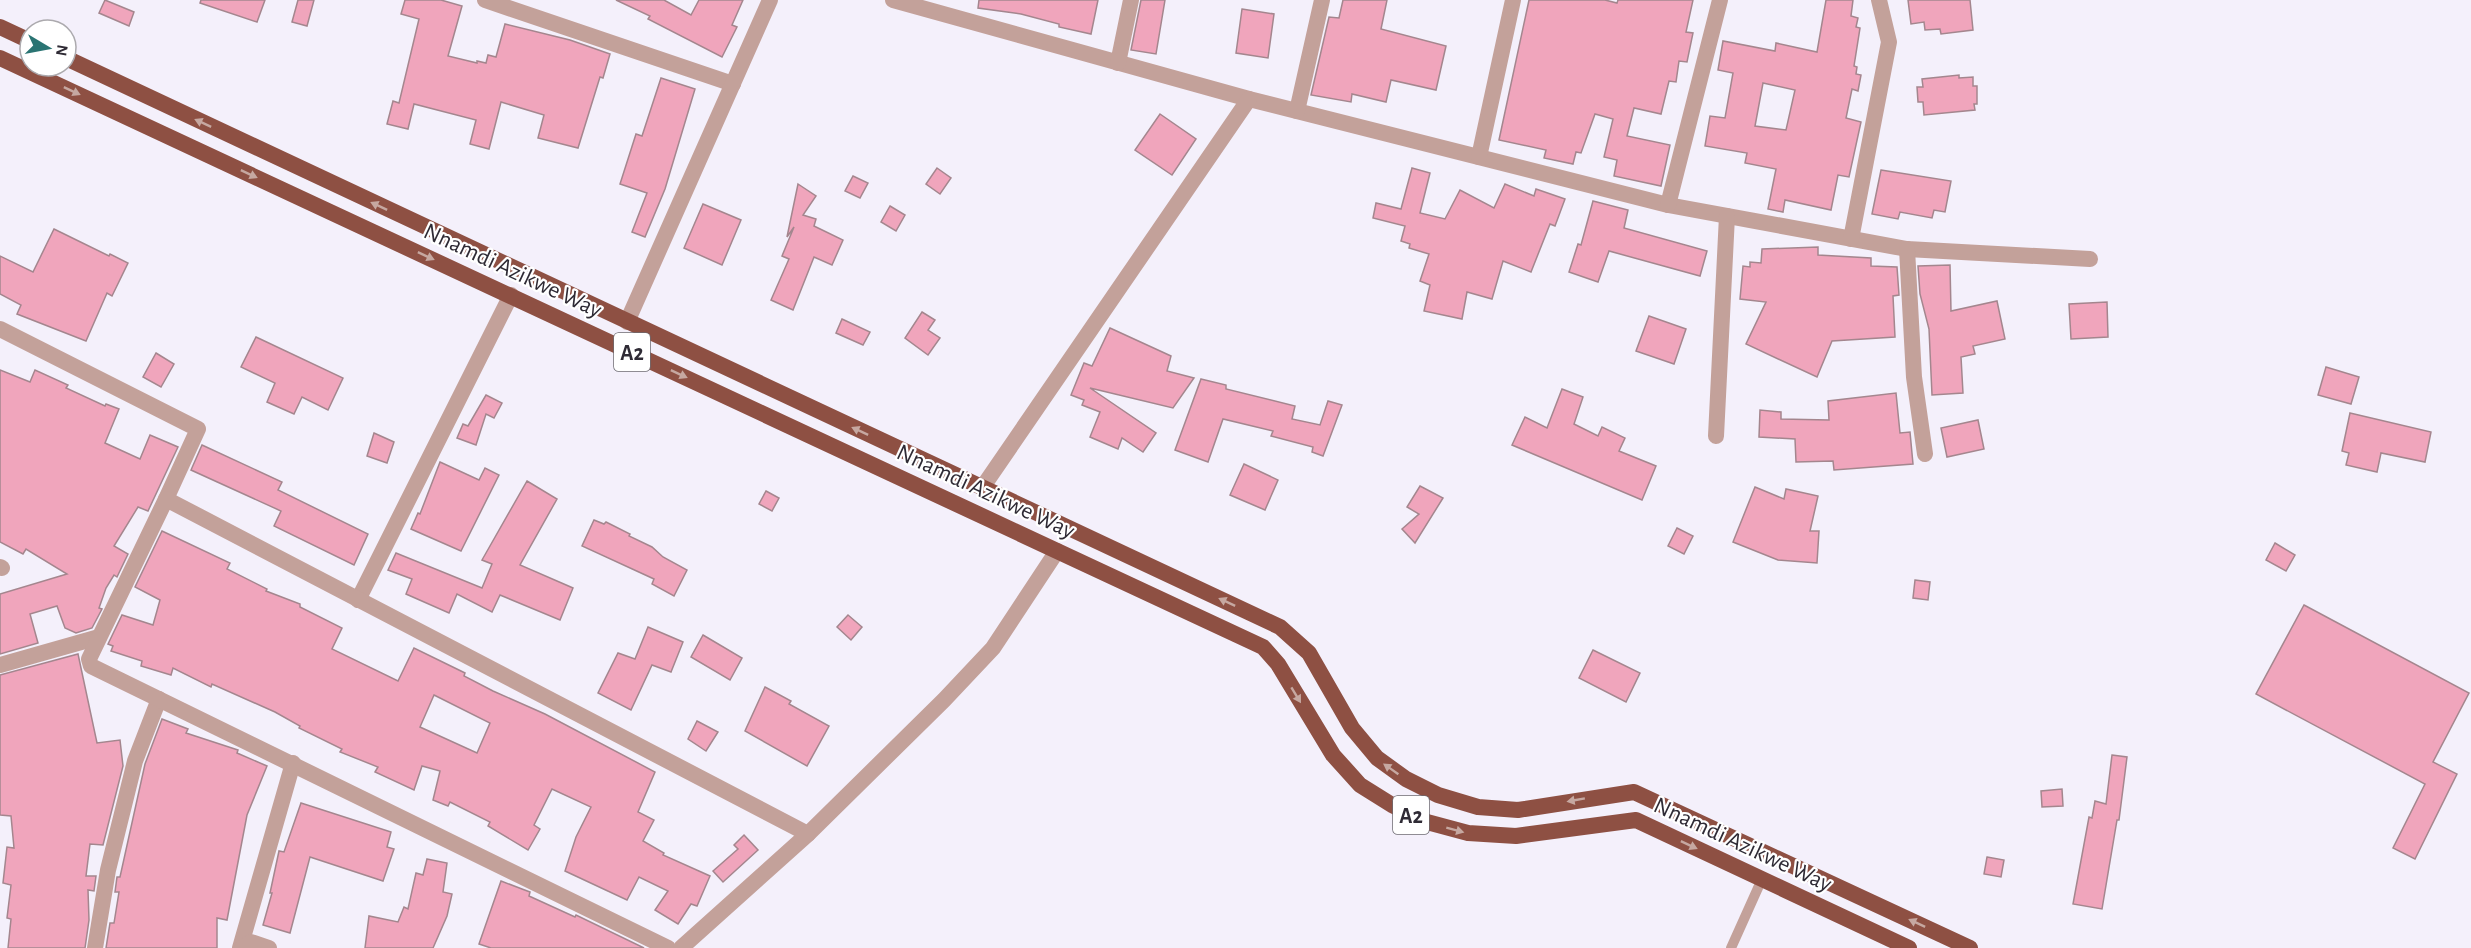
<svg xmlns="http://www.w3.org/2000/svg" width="2471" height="948" viewBox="0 0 2471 948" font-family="'Alegreya Sans',sans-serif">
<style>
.building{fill:#f0a5bc;stroke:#a4868e;stroke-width:1.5;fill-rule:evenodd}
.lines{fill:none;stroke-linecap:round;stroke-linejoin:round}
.service{stroke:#c3a19a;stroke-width:10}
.minor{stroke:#c3a19a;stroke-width:16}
.trunk{stroke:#8e5043;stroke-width:16}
.oneway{fill:#c6a8a1}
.labels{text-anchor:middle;stroke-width:4.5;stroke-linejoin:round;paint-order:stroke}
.shield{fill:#fff;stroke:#6d6b72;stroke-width:1.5}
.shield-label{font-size:22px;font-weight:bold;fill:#2f2b35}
.street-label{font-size:24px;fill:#2f2b35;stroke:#fff}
</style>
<rect width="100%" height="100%" fill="#f4f0fb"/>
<g class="building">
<polygon points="105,0 134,12 129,26 99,13"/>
<polygon points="201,0 265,0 257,22 200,3"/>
<polygon points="298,0 314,0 307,26 292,22"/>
<polygon points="405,0 441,0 462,6 448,56 477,63 477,61 486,63 488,55 496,57 505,24 570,40 610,54 603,78 600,77 578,148 538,138 544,115 501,102 489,149 470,144 476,120 414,104 408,129 387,124 393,101 399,103 419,19 401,14"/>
<polygon points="616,0 664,0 691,15 699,0 743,0 732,25 737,27 722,57 648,19 650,16"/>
<polygon points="979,0 1098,0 1091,34 1059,27 1059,24 1021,14 978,8"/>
<polygon points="1141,0 1165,0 1156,54 1131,50"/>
<polygon points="1343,0 1387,0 1381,29 1446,46 1436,90 1391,80 1386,102 1352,94 1351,102 1311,95 1329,17 1339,18"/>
<polygon points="1529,0 1605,0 1617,3 1618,0 1693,0 1686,32 1693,33 1687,62 1679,61 1676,82 1669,81 1661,114 1634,108 1627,136 1670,145 1661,186 1614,176 1617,160 1604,157 1613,119 1595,114 1581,153 1576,152 1573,164 1544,158 1546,150 1499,140"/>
<path d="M1826,0H1853L1851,16L1858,18L1856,27L1860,28L1854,66L1857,67L1856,74L1861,75L1858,91L1852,89L1846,118L1861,122L1849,177L1838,175L1831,210L1785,200L1783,212L1768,209L1776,169L1745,163L1747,153L1705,146L1710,116L1725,118L1733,73L1718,70L1723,41L1775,51L1776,43L1817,52ZM1763,83L1795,90L1786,130L1755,126Z"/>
<polygon points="1908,0 1970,0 1973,30 1941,34 1940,29 1925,30 1924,22 1911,24"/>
<polygon points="1242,9 1274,14 1268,58 1236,53"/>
<polygon points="1959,75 1959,78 1973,77 1973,86 1977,86 1977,104 1974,104 1975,110 1924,115 1923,102 1918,102 1917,87 1923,87 1922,79"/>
<polygon points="661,78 695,89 665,189 645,237 632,232 647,193 620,184 636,134 642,136"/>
<polygon points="1160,114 1196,139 1172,175 1135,150"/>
<polygon points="937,168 951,178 940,194 926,184"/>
<polygon points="1412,168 1430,173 1420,213 1445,219 1460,190 1494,208 1505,184 1534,196 1536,189 1565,199 1555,226 1550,224 1531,272 1503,261 1492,299 1467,292 1462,319 1424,311 1430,285 1420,281 1429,254 1409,248 1410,244 1401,241 1405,226 1373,218 1376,203 1401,209"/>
<polygon points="1881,170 1951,181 1945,212 1934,210 1932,218 1900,212 1898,219 1872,214"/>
<polygon points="853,176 868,183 860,198 845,191"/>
<polygon points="798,184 816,196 803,215 816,219 814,226 843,240 832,265 814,257 793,310 771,300 789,259 782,256 794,227 787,237"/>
<polygon points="1593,201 1628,210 1624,228 1707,251 1700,276 1609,251 1598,282 1569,272 1578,244 1581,245"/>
<polygon points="703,204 741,220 722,265 684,248"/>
<polygon points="890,206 905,215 896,231 881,222"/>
<polygon points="54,229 109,256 110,254 128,263 112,296 107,293 86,341 17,314 21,305 0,294 0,256 33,272"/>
<polygon points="1818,247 1818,255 1871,258 1871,266 1897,267 1899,295 1893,296 1895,337 1832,341 1817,377 1746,344 1766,302 1740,299 1743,266 1750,267 1750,262 1761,263 1762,249"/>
<polygon points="1950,265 1951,311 1997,301 2005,339 1973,346 1975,354 1961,357 1963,393 1932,395 1929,329 1920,294 1918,266"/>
<polygon points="2107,302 2108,337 2071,339 2069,304"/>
<polygon points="922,312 935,320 928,330 940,338 928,355 905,338"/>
<polygon points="1649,316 1686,329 1674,364 1636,351"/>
<polygon points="842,319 870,332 863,345 836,333"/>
<polygon points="1110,328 1171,356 1167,371 1194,378 1173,408 1090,388 1156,433 1143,452 1122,438 1118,449 1090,437 1100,412 1082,405 1084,400 1071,395 1084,363 1092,366"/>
<polygon points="256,337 343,378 328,410 302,397 294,414 267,402 275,383 241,367"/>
<polygon points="156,353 174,364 161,387 143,377"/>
<polygon points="2326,367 2359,377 2351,404 2318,395"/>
<polygon points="0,370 30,382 35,370 68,385 66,388 105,406 106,404 119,409 105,443 140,459 150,435 178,447 148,511 138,507 114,546 128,554 117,577 114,575 106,588 99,608 102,609 92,628 76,633 65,628 57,606 30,614 38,643 0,654 0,594 67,574 26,549 23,554 0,542"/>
<polygon points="1201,379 1226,385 1226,389 1295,406 1292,419 1320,425 1328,401 1342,405 1323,456 1312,452 1313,447 1271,436 1273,431 1223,419 1208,462 1175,450"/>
<polygon points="1562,389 1583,397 1574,424 1598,436 1602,427 1625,438 1619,451 1656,466 1642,500 1512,445 1525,417 1547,428"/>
<polygon points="1896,393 1900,433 1910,432 1913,464 1834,470 1833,461 1796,462 1795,439 1759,437 1760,410 1781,412 1781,419 1829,420 1828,401"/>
<polygon points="486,395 502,403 494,418 486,414 476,445 457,438 463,424 468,426"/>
<polygon points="2350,413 2431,432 2425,462 2381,453 2377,472 2346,465 2349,453 2342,451"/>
<polygon points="1978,420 1984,449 1947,457 1941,428"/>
<polygon points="374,433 394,442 387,463 367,456"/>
<polygon points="202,445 282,482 278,490 368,534 354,565 274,526 281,511 191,470"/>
<polygon points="440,462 479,480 485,468 499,475 461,551 411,529 418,513 420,514"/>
<polygon points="1244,464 1278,480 1265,510 1230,495"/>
<polygon points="527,481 557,499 520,565 573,588 560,620 500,595 492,612 457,594 449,613 406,594 412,579 388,570 396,553 482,588 492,564 482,560"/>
<polygon points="1420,486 1443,498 1415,543 1402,529 1419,514 1407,507"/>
<polygon points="1755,487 1784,499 1786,489 1818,496 1810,531 1819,531 1817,563 1778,560 1733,542"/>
<polygon points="766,491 779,498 772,511 759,504"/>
<polygon points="594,520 604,524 606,522 630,534 629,536 652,547 663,557 687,570 674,596 652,584 654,579 582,546"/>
<polygon points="1677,528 1693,536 1684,554 1668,546"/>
<path d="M162,531L230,563L227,569L267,589L266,591L300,604V607L342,628L332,649L398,681L414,648L465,673L464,676L493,691L545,714L655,772L638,812L654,820L643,841L664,853L663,855L710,876L697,906L691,904L678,924L655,910L668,891L639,877L627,900L565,871L576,837L591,807L552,789L534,825L540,829L528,850L488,826L490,822L450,802L448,806L433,800L440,771L422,766L414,790L375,772L378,767L340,752L342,749L299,728L300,726L275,712L212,684L211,687L173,668L171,675L141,666L142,661L111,651L113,646L108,644L122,615L153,625L160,600L135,587ZM434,695L490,723L477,753L420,727Z"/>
<polygon points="2275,543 2295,555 2286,571 2266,560"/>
<polygon points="1915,580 1930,582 1928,600 1913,598"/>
<polygon points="2304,605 2469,693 2433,762 2457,774 2415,859 2393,848 2425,784 2256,694"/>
<polygon points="848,615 862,627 851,640 837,627"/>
<polygon points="648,627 683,642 671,672 652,665 631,710 598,693 618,653 635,659"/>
<polygon points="703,635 742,658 730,680 691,657"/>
<polygon points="1593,650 1640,673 1626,702 1579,678"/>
<polygon points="78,654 97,743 120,740 123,766 103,845 90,844 86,876 96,876 94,891 88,890 89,920 85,948 8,948 11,919 7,918 11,885 3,883 7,847 14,848 11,816 0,815 0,675"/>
<polygon points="765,687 791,701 789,704 829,726 807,766 745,731"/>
<polygon points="162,719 188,729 186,733 238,750 237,753 267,766 247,815 227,920 217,918 217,948 106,948 110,923 114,923 119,892 115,892 117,877 120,877 145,764"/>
<polygon points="697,721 718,732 706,751 688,739"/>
<polygon points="2112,755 2127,757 2119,820 2117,820 2102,909 2073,904 2089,817 2092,818 2095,801 2106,804"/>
<polygon points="2062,789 2063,806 2042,807 2041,791"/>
<polygon points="301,803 391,832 387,847 394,849 383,881 310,857 290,933 263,925 272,893 270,893 279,851 284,852"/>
<polygon points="744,835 758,850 723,882 713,871 738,849 734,845"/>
<polygon points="1987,857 2004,860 2001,877 1984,874"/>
<polygon points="427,859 447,863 443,892 452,894 447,916 433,948 365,948 369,916 398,922 404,907 408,909 416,873 423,875"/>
<polygon points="501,881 522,889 530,892 529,896 575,917 576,915 644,948 491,948 479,944"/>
</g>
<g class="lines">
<polyline class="service" points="1731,948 1762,879"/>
<g class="minor">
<polyline points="485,0 733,84"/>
<polyline points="893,0 1249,99 1668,205 1907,249 2090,259"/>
<polyline points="1118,63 1131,0"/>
<polyline points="1297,111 1322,0"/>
<polyline points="1479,157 1513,0"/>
<polyline points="1668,205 1720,0"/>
<polyline points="1851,239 1889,42 1879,0"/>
<polyline points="1907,249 1914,377 1925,454"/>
<polyline points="627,322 770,0"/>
<polyline points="0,329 198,429 166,499"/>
<polyline points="1716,436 1727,216"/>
<polyline points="982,488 1249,99"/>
<polyline points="0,567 2,568"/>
<polyline points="358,600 511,295"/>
<polyline points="0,665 99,637"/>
<polyline points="95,948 108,870 135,761 159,699"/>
<polyline points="240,948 293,763"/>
<polyline points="242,948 251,942 269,948"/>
<polyline points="668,948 91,666 89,659 166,499 808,834"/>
<polyline points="681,948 808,834 944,700 993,648 1057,551"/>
</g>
<g class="trunk">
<polyline points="0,27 30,41"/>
<polyline points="0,58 1263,647 1278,664 1333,755 1360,785 1392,805 1427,822 1468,833 1516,836 1636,820 1909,948"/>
<polyline points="66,58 1280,627 1309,653 1352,728 1377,758 1406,779 1438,795 1478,807 1518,810 1634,792 1970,948"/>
</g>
</g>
<defs><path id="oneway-solid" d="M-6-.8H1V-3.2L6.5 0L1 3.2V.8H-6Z" transform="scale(1.5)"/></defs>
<g class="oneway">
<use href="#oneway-solid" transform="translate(72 91) rotate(25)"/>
<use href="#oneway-solid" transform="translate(203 123) rotate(-155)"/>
<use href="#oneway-solid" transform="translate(249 174) rotate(25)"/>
<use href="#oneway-solid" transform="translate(379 206) rotate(-155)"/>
<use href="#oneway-solid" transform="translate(426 256) rotate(25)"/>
<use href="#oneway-solid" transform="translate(679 374) rotate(25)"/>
<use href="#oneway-solid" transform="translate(860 431) rotate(-155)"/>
<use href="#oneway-solid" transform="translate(1227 602) rotate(-155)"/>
<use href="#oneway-solid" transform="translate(1296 695) rotate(59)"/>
<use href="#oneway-solid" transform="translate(1391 769) rotate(-145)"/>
<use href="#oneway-solid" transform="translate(1576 800) rotate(170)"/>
<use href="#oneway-solid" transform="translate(1455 830) rotate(15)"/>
<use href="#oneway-solid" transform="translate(1689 845) rotate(25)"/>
<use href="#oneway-solid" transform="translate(1917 923) rotate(-155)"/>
</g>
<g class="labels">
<g class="shield">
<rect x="614" y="333" width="36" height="38" rx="4.5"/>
<rect x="1393" y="796" width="36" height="38" rx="4.5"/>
</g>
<g class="shield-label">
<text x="632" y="360">A2</text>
<text x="1411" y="823">A2</text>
</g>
<g class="street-label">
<text transform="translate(513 270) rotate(25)" y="8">Nnamdi Azikwe Way</text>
<text transform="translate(986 491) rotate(25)" y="8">Nnamdi Azikwe Way</text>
<text transform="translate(1743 844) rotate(25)" y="8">Nnamdi Azikwe Way</text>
</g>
</g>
<g transform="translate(48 48) rotate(100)"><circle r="28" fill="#ffffff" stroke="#acaaae" stroke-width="1.5"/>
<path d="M0-4.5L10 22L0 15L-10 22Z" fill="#2a7473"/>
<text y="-9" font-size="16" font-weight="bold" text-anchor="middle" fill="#2f2b35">N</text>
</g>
</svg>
